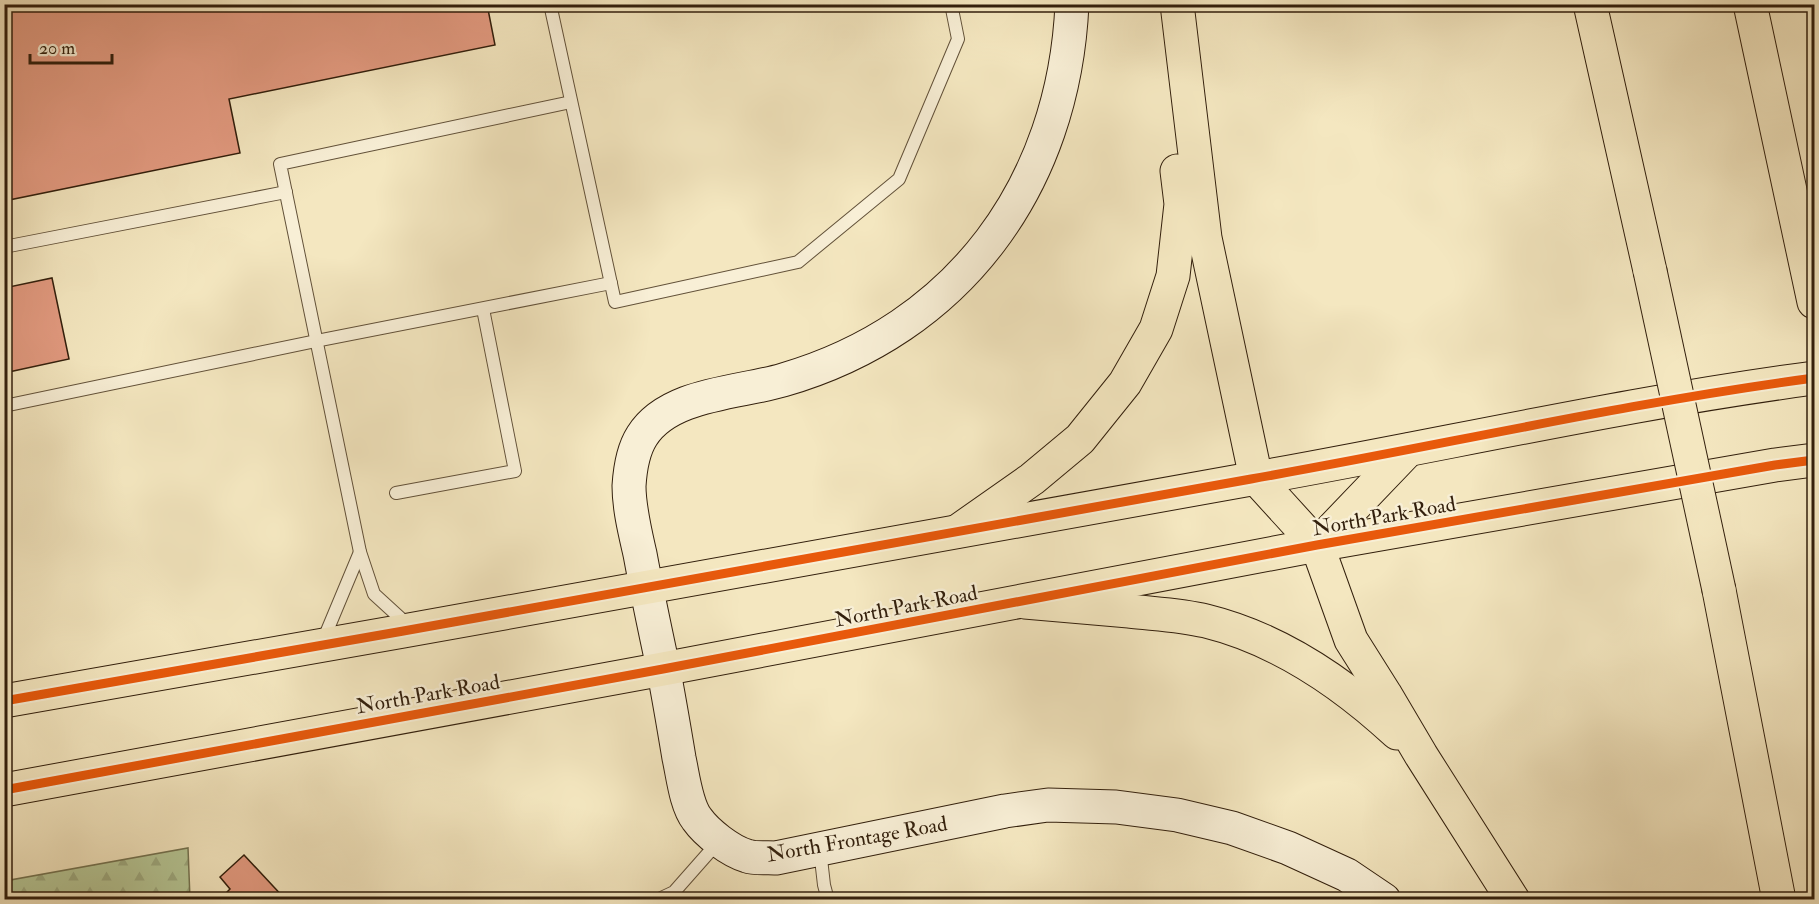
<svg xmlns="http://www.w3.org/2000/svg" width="1819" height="904" viewBox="0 0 1819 904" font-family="'IM FELL Double Pica',serif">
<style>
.forest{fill:url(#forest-firs);stroke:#747351;stroke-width:1.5}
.building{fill:#e29a80;stroke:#321f0c;stroke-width:1.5}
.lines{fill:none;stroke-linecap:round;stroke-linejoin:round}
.lane-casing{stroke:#625139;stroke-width:14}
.secondary-casing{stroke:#321f0c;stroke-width:35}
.primary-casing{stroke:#321f0c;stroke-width:35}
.highway-casing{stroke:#321f0c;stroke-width:35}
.lane{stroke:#f8efd6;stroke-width:12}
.secondary{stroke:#f8efd6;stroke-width:33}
.primary{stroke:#f4e7c0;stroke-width:33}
.highway{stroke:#f4e7c0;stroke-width:33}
.highway-bridge-casing{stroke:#321f0c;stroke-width:35;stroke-linecap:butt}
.highway-bridge{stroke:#f4e7c0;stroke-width:33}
.cycleway-casing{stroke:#f8efd6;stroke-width:13}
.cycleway{stroke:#e8590c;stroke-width:9}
.labels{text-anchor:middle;stroke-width:5;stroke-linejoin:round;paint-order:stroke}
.street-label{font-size:21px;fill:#321f0c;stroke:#f8efd6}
</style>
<defs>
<pattern id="forest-firs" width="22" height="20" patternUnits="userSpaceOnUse" patternTransform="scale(1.5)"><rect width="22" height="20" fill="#b6c796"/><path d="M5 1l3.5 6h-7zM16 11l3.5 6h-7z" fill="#9daa80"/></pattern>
</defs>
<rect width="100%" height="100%" fill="#f4e7c0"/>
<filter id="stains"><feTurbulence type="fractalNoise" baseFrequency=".00333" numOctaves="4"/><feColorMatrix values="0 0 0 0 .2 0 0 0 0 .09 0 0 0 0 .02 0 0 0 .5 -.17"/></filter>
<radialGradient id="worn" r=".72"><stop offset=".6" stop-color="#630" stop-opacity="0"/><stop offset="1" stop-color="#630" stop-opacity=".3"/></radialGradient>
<polygon class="forest" points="188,848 190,899 5,899 5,881"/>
<g class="building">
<polygon points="4,4 487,4 495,45 229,99 240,153 4,201"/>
<polygon points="52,278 69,359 4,373 4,288"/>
<polygon points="244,855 286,900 230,900 225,894 230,889 220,877"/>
</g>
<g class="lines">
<g class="lane-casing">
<g id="lane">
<polyline points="550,4 615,302 798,262 899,179 958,39 951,4"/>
<polyline points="4,247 286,192"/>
<polyline points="4,406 316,341 611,283"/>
<polyline points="396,493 515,471 483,309"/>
<polyline points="409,626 374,594 360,552 280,164 571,102"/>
<polyline points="322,643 360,552"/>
<polyline points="820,850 824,885 828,900"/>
<polyline points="657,900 674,892 719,841"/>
</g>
</g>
<g class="secondary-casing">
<path id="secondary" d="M1072,4C1064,185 959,329 783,380C740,393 669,393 642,436C633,450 630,470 629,486C629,508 635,532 640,554C647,592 655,630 663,667C669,698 674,728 679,758C683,776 686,805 697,819C707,833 730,851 747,856C756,859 767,857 776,858L1005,811L1048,805L1116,807L1177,815L1232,828L1288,848L1347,875L1384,900"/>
</g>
<g class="primary-casing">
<g id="primary">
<path d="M4,701C420,629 835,554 1251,479C1439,446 1625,403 1814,378"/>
<polyline points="4,790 663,669 1317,545 1775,465 1814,460"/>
</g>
</g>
<g class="highway-casing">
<g id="highway">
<polyline points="1177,4 1205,238 1256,478 1317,545 1351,640 1385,694 1421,755 1513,900"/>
<polyline points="1590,4 1650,271"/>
<polyline points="1750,4 1814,302"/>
<polyline points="958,531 1032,479 1080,439 1125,383 1156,329 1173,276 1181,204 1177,171"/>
<polyline points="1317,545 1408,450"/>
<polyline points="1719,590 1779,900"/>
<path d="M1025,602C1060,605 1094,608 1129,611C1155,614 1181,615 1206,621C1279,639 1343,683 1397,733"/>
</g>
</g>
<use href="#lane" class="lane"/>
<use href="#secondary" class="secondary"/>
<use href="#primary" class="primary"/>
<use href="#highway" class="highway"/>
<g class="highway-bridge-casing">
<polyline id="highway-bridge" points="1650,271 1719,590"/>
</g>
<use href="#highway-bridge" class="highway-bridge"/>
<g class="cycleway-casing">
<g id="cycleway">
<path d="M4,701C420,629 835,554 1251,479C1439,446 1625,403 1814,378"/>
<polyline points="4,790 663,669 1317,545 1775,465 1814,460"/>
</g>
</g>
<use href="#cycleway" class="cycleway"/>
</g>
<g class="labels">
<g class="street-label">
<text transform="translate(1384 516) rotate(-10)" y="7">North Park Road</text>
<text transform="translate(906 606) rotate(-11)" y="7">North Park Road</text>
<text transform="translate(428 694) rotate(-10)" y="7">North Park Road</text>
<text transform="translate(857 839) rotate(-10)" y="7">North Frontage Road</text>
</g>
</g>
<rect width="1819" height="904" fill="none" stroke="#f4e7c0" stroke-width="24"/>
<rect x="6" y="6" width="1807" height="892" fill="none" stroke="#321f0c" stroke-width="3"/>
<rect x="12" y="12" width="1795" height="880" fill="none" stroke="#321f0c" stroke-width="1.5"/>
<path d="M30 54v9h82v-9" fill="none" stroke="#321f0c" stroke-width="3"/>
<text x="39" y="54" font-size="18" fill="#321f0c" stroke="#f8efd6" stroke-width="4.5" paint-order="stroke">20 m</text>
<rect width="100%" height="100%" filter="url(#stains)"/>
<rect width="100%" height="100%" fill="url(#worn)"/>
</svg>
